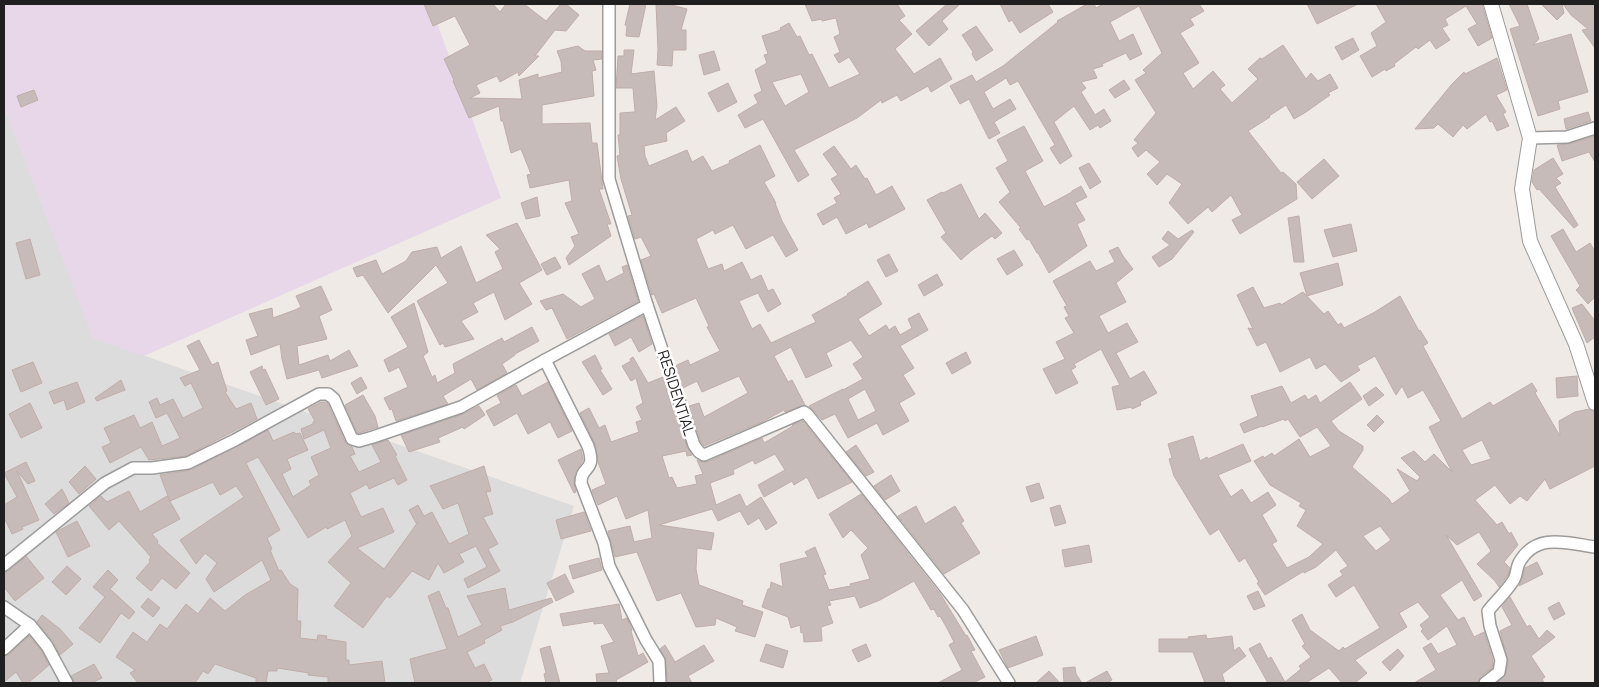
<svg xmlns="http://www.w3.org/2000/svg" width="1599" height="687" viewBox="0 0 1599 687" font-family="Manrope,sans-serif">
<style>
.residential{fill:#dddcdc}
.industrial{fill:#e7d7e8}
.building{fill:#c7bbb9;stroke:#c0ada8;fill-rule:evenodd}
.lines{fill:none;stroke-linecap:round;stroke-linejoin:round}
.minor-casing{stroke:#9c9c9c;stroke-width:14}
.tertiary-casing{stroke:#9c9c9c;stroke-width:16}
.minor{stroke:#fff;stroke-width:11}
.tertiary{stroke:#fff;stroke-width:14}
.labels{text-anchor:middle;stroke-width:5;stroke-linejoin:round;paint-order:stroke}
.street-label{font-size:15px;fill:#1f1f1f;stroke:#fff}
</style>
<rect width="100%" height="100%" fill="#efeae5"/>
<polygon class="residential" points="4,106 94,338 574,506 520,683 4,683"/>
<polygon class="industrial" points="4,4 430,4 501,198 144,356 93,338 4,106"/>
<g class="building">
<polygon points="424,4 493,4 500,12 506,4 524,4 546,21 561,4 566,4 579,15 566,31 555,30 535,56 539,56 519,76 518,72 500,82 497,76 476,85 480,93 470,98 522,99 519,80 538,74 538,78 562,72 561,61 557,51 578,46 585,51 602,51 602,59 593,60 596,70 592,71 594,96 542,105 542,124 590,123 592,143 597,143 603,189 599,189 611,224 607,224 611,236 569,265 566,258 575,246 571,237 579,234 565,203 572,201 569,180 530,188 527,175 531,174 521,149 511,153 503,121 501,121 499,106 469,118 453,81 454,80 444,59 470,45 455,16 433,26"/>
<polygon points="630,4 646,4 639,37 626,36 627,26 625,25"/>
<polygon points="656,4 668,4 687,9 681,30 686,30 686,50 673,50 672,66 657,65 658,50"/>
<path d="M805,4H897L905,16L899,20L912,34L895,49L914,74L940,58L952,79L931,92L928,86L901,101L897,95L882,103L881,100L857,118L794,150L809,175L798,182L763,119L745,128L738,115L758,103L754,95L762,91L755,70L767,63L764,55L768,54L762,36L781,30L780,28L789,23L797,37L800,36L809,55L812,54L829,88L860,74L849,57L839,63L834,55L840,52L834,37L840,34L836,18L822,21V19L812,21ZM801,74L809,92L785,106L772,82Z"/>
<polygon points="947,4 960,4 942,21 948,29 929,46 916,31"/>
<polygon points="1000,4 1048,4 1053,12 1020,33 1012,20 1009,22"/>
<polygon points="1087,4 1094,4 1096,8 1103,4 1199,4 1204,11 1190,19 1194,25 1180,33 1199,63 1183,73 1193,89 1213,71 1225,85 1220,89 1232,103 1258,79 1248,69 1260,58 1262,59 1283,45 1306,79 1311,73 1318,81 1330,74 1338,88 1328,93 1330,95 1306,112 1294,119 1286,105 1269,116 1270,117 1248,131 1281,173 1283,172 1296,184 1297,199 1240,234 1232,220 1242,215 1231,195 1212,212 1208,207 1188,224 1169,203 1182,184 1167,174 1157,185 1147,174 1160,162 1146,150 1138,157 1132,148 1138,143 1134,140 1156,113 1135,80 1146,73 1143,70 1162,53 1139,6 1110,22 1119,41 1133,34 1142,54 1130,60 1126,53 1102,64 1103,66 1093,69 1097,78 1081,82 1086,88 1081,92 1095,115 1104,109 1111,121 1100,128 1098,125 1090,130 1074,106 1054,122 1072,156 1060,164 1050,148 1055,145 1018,81 1010,85 1006,78 984,92 993,109 1010,99 1016,109 994,122 1000,133 989,139 969,99 960,104 950,86 972,75 976,82 1003,66 1058,22 1057,21"/>
<polygon points="1307,4 1358,4 1317,24"/>
<polygon points="1376,4 1482,4 1492,38 1478,46 1468,29 1477,24 1466,6 1445,19 1448,25 1442,28 1450,40 1436,49 1430,40 1418,49 1416,47 1394,64 1395,66 1386,71 1385,69 1372,77 1360,56 1377,46 1371,33 1386,22"/>
<polygon points="1509,4 1527,4 1539,39 1533,45 1571,34 1588,92 1558,101 1560,109 1538,116 1510,29 1520,26"/>
<polygon points="1541,4 1562,4 1564,13 1557,20"/>
<polygon points="1563,4 1595,4 1595,48 1582,30 1588,29 1571,15"/>
<polygon points="976,26 993,50 976,61 972,54 973,52 962,35"/>
<polygon points="1353,38 1359,50 1342,60 1335,47"/>
<path d="M624,50H634L631,74L654,71L657,106L655,120L676,107L685,121L666,133L667,141L644,146L645,156L649,166L687,150L692,162L703,156L712,171L730,163L729,161L760,145L775,176L764,182L776,203H775L782,221L798,250L786,257L773,235L746,249L733,225L715,234L713,230L696,239L708,269L722,264L724,271L742,262L751,280L761,275L768,291L773,289L781,304L768,312L758,293L739,301L752,329L760,324L771,343L816,322L812,315L848,295L847,294L868,281L882,304L858,319L869,336L886,325L889,330L895,326L900,335L912,328L908,319L919,313L928,330L900,346L914,368L903,375L915,394L899,403L909,421L883,435L877,423L848,438L835,414L822,420L809,406L843,389V390L863,379L853,364L863,357L851,340L826,353L832,366L806,378L791,347L774,356L788,382L792,380L805,405L785,412L784,410L764,421L704,446L701,442L689,406L699,403L704,417L748,393L739,376L702,392L697,381L683,388L675,366L688,360L690,365L720,351L707,327L709,326L696,298L662,313L654,294L652,295L641,260L651,256L641,237L635,239L628,216L632,215L621,179L617,156L620,155L618,135H620V113L635,112L633,88H616L618,56H624ZM865,389L876,411L858,420L848,399Z"/>
<polygon points="714,51 720,70 704,75 699,55"/>
<polygon points="1497,58 1507,90 1496,95 1506,112 1503,114 1509,126 1497,131 1492,121 1490,122 1486,114 1467,129 1463,125 1453,137 1438,124 1434,128 1415,129 1452,84 1464,72 1465,74"/>
<polygon points="1124,80 1130,89 1115,98 1109,90"/>
<polygon points="728,83 737,102 718,112 708,93"/>
<polygon points="34,90 38,100 21,107 17,96"/>
<polygon points="1588,112 1591,121 1566,129 1564,119"/>
<polygon points="1024,126 1043,161 1025,171 1044,207 1072,192 1072,191 1081,186 1087,197 1075,203 1085,220 1077,224 1087,246 1049,273 1038,253 1037,253 1029,239 1027,240 1019,229 1021,228 999,202 1010,192 996,168 1008,161 997,140"/>
<polygon points="1595,136 1595,162 1589,152 1562,161 1557,145 1569,144"/>
<polygon points="834,146 851,169 856,165 865,179 867,178 876,195 892,186 905,209 869,228 867,223 846,234 837,217 823,225 817,214 837,203 834,198 841,194 831,179 838,175 823,154"/>
<polygon points="1553,158 1563,174 1556,178 1561,183 1555,187 1578,225 1574,228 1539,189 1537,190 1532,182 1534,170"/>
<polygon points="1324,159 1339,176 1312,199 1297,182"/>
<polygon points="1089,163 1101,182 1090,189 1079,168"/>
<polygon points="961,184 979,219 985,213 1002,233 995,239 992,236 971,251 961,260 941,237 946,233 927,200 942,192 943,193"/>
<polygon points="537,197 540,216 526,219 521,203"/>
<polygon points="1299,216 1304,262 1294,262 1288,218"/>
<polygon points="517,223 542,270 519,283 532,304 505,320 494,292 473,303 478,312 461,321 474,339 445,347 443,343 440,345 417,301 448,283 436,265 388,313 363,275 357,277 353,268 376,260 382,274 406,261 412,252 437,247 441,258 461,246 476,283 503,269 495,252 500,249 486,235"/>
<polygon points="1351,224 1357,251 1333,257 1324,230"/>
<polygon points="1563,229 1576,252 1590,243 1595,252 1595,297 1588,304 1576,290 1580,286 1551,236"/>
<polygon points="1192,230 1194,232 1172,259 1159,267 1152,257 1170,245 1162,239 1168,231 1178,239"/>
<polygon points="30,239 40,275 26,279 16,243"/>
<polygon points="1118,247 1123,256 1133,269 1116,283 1126,302 1099,316 1108,333 1127,323 1138,342 1116,353 1130,379 1144,371 1157,393 1140,402 1141,405 1132,409 1132,407 1117,410 1112,387 1120,385 1101,349 1074,364 1076,367 1071,370 1078,383 1056,394 1043,369 1065,359 1056,342 1074,333 1065,318 1069,316 1064,307 1067,306 1053,281 1090,261 1096,271 1115,262 1109,251"/>
<polygon points="1014,250 1023,265 1007,275 997,259"/>
<polygon points="889,254 898,271 886,277 877,260"/>
<polygon points="555,257 561,268 547,275 541,264"/>
<polygon points="1338,263 1343,285 1307,296 1300,273"/>
<polygon points="599,265 606,282 624,273 622,267 627,265 638,301 567,339 552,308 546,310 540,301 563,294 581,307 595,299 582,274"/>
<polygon points="937,274 943,285 924,296 918,285"/>
<polygon points="321,286 332,310 319,316 327,339 297,346 299,365 328,355 330,361 349,350 358,366 322,378 319,370 287,379 282,359 280,344 251,355 246,340 258,336 249,314 272,308 273,318 295,310 301,307 296,296"/>
<path d="M1253,287L1264,308L1280,303L1281,305L1303,292L1324,314L1328,311L1338,325L1341,323L1344,328L1375,312L1400,296L1419,331L1420,330L1428,343L1423,346L1462,419L1490,402L1493,406L1532,383L1537,391L1535,393L1560,436L1559,421L1575,412L1589,409L1595,412V466L1550,489L1545,479L1527,501L1520,496L1510,504L1495,485L1475,500L1497,525L1502,522L1509,534L1511,532L1518,545L1504,562L1510,568L1508,575L1499,587L1495,581L1477,564L1491,551L1479,532L1457,545L1446,535L1482,596L1474,601L1462,580L1440,595L1458,620L1464,617L1474,637L1484,632L1493,661L1492,668L1480,677L1478,683H1414L1436,670L1423,648L1431,643L1438,654L1457,645L1447,626L1428,640L1421,631L1423,629L1420,625L1430,617L1418,602L1399,613L1407,627L1355,660L1367,673L1355,683H1342L1329,668L1306,683H1268L1249,649L1260,643L1268,659L1271,657L1285,682L1301,669L1299,666L1311,657L1302,646L1305,644L1292,620L1302,614L1310,630L1339,651L1343,647L1345,649L1380,628L1354,585L1336,597L1328,585L1343,575L1340,571L1348,566L1336,550L1316,567L1304,573V571L1265,595L1257,583L1259,582L1245,558L1239,562L1219,529L1210,535L1174,476L1169,459L1172,458L1168,444L1193,436L1200,461L1207,457L1208,459L1243,444L1251,461L1218,475L1231,497L1242,489L1251,503L1268,492L1276,505L1262,515L1277,541L1272,544L1287,568L1309,557L1323,544L1297,526L1306,510L1299,506L1301,503L1270,485L1254,461L1263,456L1264,458L1272,453L1274,456L1299,439L1310,457L1331,446L1317,427L1300,437L1288,419L1285,421L1284,419L1262,427V426L1244,433L1240,424L1258,416L1251,396L1282,386L1291,403L1305,395L1308,400L1316,395L1320,403L1350,382L1362,399L1331,421L1339,431L1363,446V450L1352,467L1389,499L1392,504L1410,491L1397,469L1417,481L1420,477L1401,458L1414,451L1425,462L1434,454L1452,472L1429,427L1441,421L1423,390L1408,398L1402,386L1396,395L1375,356L1357,366L1360,370L1341,382L1325,364L1316,369L1310,357L1280,372L1266,342L1257,346L1248,328L1253,329L1237,295ZM1482,440L1491,459L1471,465L1462,450ZM1380,526L1391,540L1376,551L1363,536Z"/>
<polygon points="414,303 428,352 423,356 432,377 435,375 437,383 455,373 453,364 502,338 504,342 532,327 539,341 515,354 515,355 502,364 507,373 477,390 471,379 443,396 448,404 396,421 392,409 390,410 384,398 408,387 399,367 389,372 384,360 408,347 391,317"/>
<polygon points="1582,304 1595,321 1595,337 1587,343 1572,308"/>
<polygon points="643,316 652,344 639,352 631,337 615,346 609,334"/>
<polygon points="199,340 212,365 218,362 227,391 225,392 236,409 251,403 257,419 186,456 149,460 141,447 110,463 102,447 111,443 104,428 134,415 140,428 152,422 162,446 180,438 167,413 156,418 149,402 157,398 160,405 173,399 183,418 203,408 191,383 185,386 180,378 200,370 187,346"/>
<polygon points="966,352 971,363 952,374 946,363"/>
<polygon points="595,355 602,369 600,370 612,389 603,395 582,362"/>
<polygon points="633,357 648,383 663,377 673,412 675,411 687,447 692,455 687,456 686,451 662,456 669,478 672,477 677,488 697,484 695,476 703,474 697,460 703,462 707,462 762,438 764,443 793,426 792,425 803,421 852,482 818,499 807,477 794,485 792,481 764,497 758,485 785,470 775,454 755,464 753,460 733,470 734,474 710,483 716,505 740,494 746,507 761,497 777,523 766,530 759,518 748,525 740,511 718,521 712,509 659,525 714,533 711,550 697,548 696,569 699,585 743,601 742,605 763,612 755,637 735,631 737,627 716,618 715,625 696,627 681,593 657,601 637,552 615,557 608,531 630,526 634,542 652,538 648,510 626,519 617,496 598,505 592,490 606,484 598,462 595,444 580,413 589,408 599,428 605,425 611,442 639,432 636,422 642,420 636,407 643,403 636,378 631,381 622,366 631,361 630,359"/>
<polygon points="33,362 42,383 21,392 12,370"/>
<polygon points="262,366 263,370 265,369 279,399 266,405 250,372"/>
<polygon points="1577,376 1578,396 1557,398 1556,378"/>
<polygon points="361,377 367,388 357,394 351,383"/>
<polygon points="121,380 125,390 97,401 95,398"/>
<polygon points="77,382 85,402 67,410 64,400 54,404 49,392"/>
<polygon points="548,382 572,431 558,438 550,422 528,434 517,413 494,426 486,411 501,403 497,395 516,385 522,396"/>
<polygon points="1376,387 1384,395 1369,406 1363,396"/>
<polygon points="363,395 375,416 378,427 359,433 357,433 345,405"/>
<polygon points="321,402 325,402 328,404 345,442 352,447 355,454 350,456 359,472 381,462 372,445 388,440 397,455 395,456 407,480 398,485 394,478 369,489 367,484 350,493 361,517 383,508 394,532 357,548 384,569 418,522 416,523 409,510 418,505 424,516 432,512 449,544 469,534 458,503 443,509 430,486 484,466 491,491 486,492 493,514 483,517 498,544 488,549 500,571 468,588 464,579 487,567 476,546 459,554 464,562 444,573 438,563 429,580 412,571 390,598 387,596 363,628 334,606 351,583 328,562 352,536 345,520 327,529 326,527 308,538 258,457 246,463 280,530 267,538 272,549 270,550 279,571 281,570 290,584 298,589 297,621 301,621 300,638 317,640 318,635 327,636 326,639 346,642 346,660 349,660 349,665 382,661 385,683 328,683 328,677 308,675 309,673 277,668 277,671 268,671 266,683 256,683 256,678 215,664 208,674 203,671 195,683 138,683 130,673 135,670 116,657 133,632 147,642 160,624 167,629 186,604 198,614 210,598 225,611 245,595 271,580 262,560 214,592 206,579 217,563 205,553 196,564 180,540 244,497 236,486 220,495 213,482 170,501 160,475 191,470 268,430 273,441 294,432 296,434 300,433 308,450 287,459 291,469 282,474 293,497 311,485 309,481 319,475 311,457 331,448 324,430 304,439 301,429 313,424 313,422 315,421 308,409"/>
<polygon points="30,403 42,428 21,438 9,414"/>
<polygon points="479,406 485,415 464,429 463,427 438,438 440,442 409,452 401,435 463,414"/>
<polygon points="1377,415 1384,422 1374,432 1367,425"/>
<polygon points="856,445 874,472 866,476 846,452"/>
<polygon points="581,449 583,460 575,474 574,483 576,492 574,493 558,460"/>
<polygon points="26,462 35,481 28,484 17,471 39,520 22,527 23,529 12,534 4,517 4,505 17,497 4,473"/>
<polygon points="85,466 96,479 79,494 69,482"/>
<polygon points="891,475 900,491 885,500 874,486"/>
<polygon points="1039,483 1044,498 1031,502 1026,487"/>
<polygon points="62,489 69,503 54,514 45,504"/>
<polygon points="129,491 140,512 167,496 180,519 152,534 158,541 157,543 190,573 176,589 162,578 151,591 136,578 150,562 149,560 151,557 119,521 109,530 89,506 101,496 107,502"/>
<polygon points="861,494 941,595 966,636 967,635 975,650 971,651 985,677 973,683 938,683 962,670 949,645 954,642 948,630 940,616 938,617 934,609 931,610 914,581 880,600 860,608 855,596 829,601 831,605 827,606 833,623 821,627 822,641 804,642 803,632 801,633 800,625 791,628 788,617 762,607 768,589 770,589 771,582 783,587 780,564 808,557 805,552 815,547 826,574 823,575 829,590 851,586 850,584 870,579 861,555 868,548 851,530 843,538 829,514"/>
<polygon points="1060,505 1066,523 1055,526 1050,508"/>
<polygon points="916,506 925,524 955,506 964,521 961,523 980,553 944,574 898,516"/>
<polygon points="584,512 591,531 561,539 556,520"/>
<polygon points="77,521 90,546 68,557 56,532"/>
<polygon points="1089,545 1092,562 1065,567 1062,550"/>
<polygon points="26,556 44,578 15,601 4,587 4,573 9,571"/>
<polygon points="599,558 602,570 573,579 569,566"/>
<polygon points="1537,562 1543,574 1519,586 1522,579 1525,568"/>
<polygon points="67,566 81,579 66,595 52,582"/>
<polygon points="108,570 118,580 110,589 135,612 129,619 121,613 100,643 79,628 105,597 93,587"/>
<polygon points="565,574 574,592 556,601 547,583"/>
<polygon points="505,588 509,610 551,598 553,602 513,622 500,626 502,630 484,640 485,643 467,652 475,668 484,664 492,680 485,683 415,683 410,659 447,649 428,596 439,591 446,608 448,608 458,637 482,625 467,596"/>
<polygon points="1258,591 1265,606 1254,610 1247,596"/>
<polygon points="1510,597 1527,627 1530,625 1539,639 1547,630 1555,637 1531,656 1545,677 1542,679 1544,683 1497,683 1506,674 1508,661 1500,631 1512,625 1502,607"/>
<polygon points="148,598 160,608 153,617 141,607"/>
<polygon points="1559,602 1565,614 1554,620 1548,608"/>
<polygon points="619,604 622,620 627,618 632,630 631,631 638,656 643,653 648,662 616,680 617,683 597,683 596,674 609,673 601,646 614,642 603,623 594,624 594,621 563,626 560,614"/>
<polygon points="42,615 60,629 73,644 60,655 53,641 37,622"/>
<polygon points="1206,635 1207,639 1232,636 1234,651 1239,647 1246,656 1222,674 1225,683 1205,683 1193,652 1159,652 1159,639 1189,639 1188,637"/>
<polygon points="29,636 41,650 49,665 28,683 23,683 16,672 4,682 4,656 9,655"/>
<polygon points="1036,636 1043,655 1008,668 999,650"/>
<polygon points="766,644 788,651 783,668 760,661"/>
<polygon points="866,644 871,656 858,662 852,650"/>
<polygon points="665,645 675,662 704,645 714,661 688,676 692,683 667,683 666,660 660,649"/>
<polygon points="550,646 560,683 546,683 544,674 546,673 540,649"/>
<polygon points="1398,649 1404,656 1390,671 1382,662"/>
<polygon points="94,664 102,678 91,683 74,683 71,676"/>
<polygon points="1075,667 1076,674 1082,683 1064,683 1063,668"/>
<polygon points="1049,671 1060,683 1036,683"/>
<polygon points="1107,671 1112,680 1107,683 1085,683"/>
</g>
<g class="lines">
<g class="minor-casing">
<g id="minor">
<polyline points="609,4 609,179 647,305 694,445 699,452 704,455 804,412 807,414 963,610 1009,683"/>
<polyline points="1530,138 1567,137 1595,128"/>
<path d="M545,360L588,446C597,473 581,464 581,483L604,543L609,566L646,640L659,661L660,683"/>
<polyline points="4,565 105,483 133,468 152,468 188,463 235,440 319,394 328,394 334,399 352,439 359,441 373,437 461,407 545,360 647,305"/>
<polyline points="4,607 30,625 47,646 67,683"/>
<polyline points="4,649 30,625"/>
<path d="M1485,683L1499,672L1501,660L1490,626L1488,611C1496,601 1506,592 1513,581C1517,576 1516,569 1519,563C1536,532 1567,543 1595,547"/>
</g>
</g>
<g class="tertiary-casing">
<polyline id="tertiary" points="1491,4 1530,138 1522,189 1530,241 1576,344 1595,403"/>
</g>
<use href="#minor" class="minor"/>
<use href="#tertiary" class="tertiary"/>
</g>
<g class="labels">
<g class="street-label">
<text transform="translate(676 393) rotate(72)" y="5">RESIDENTIAL</text>
</g>
</g>
<rect width="1599" height="687" fill="none" stroke="#1f1f1f" stroke-width="10"/>
</svg>
